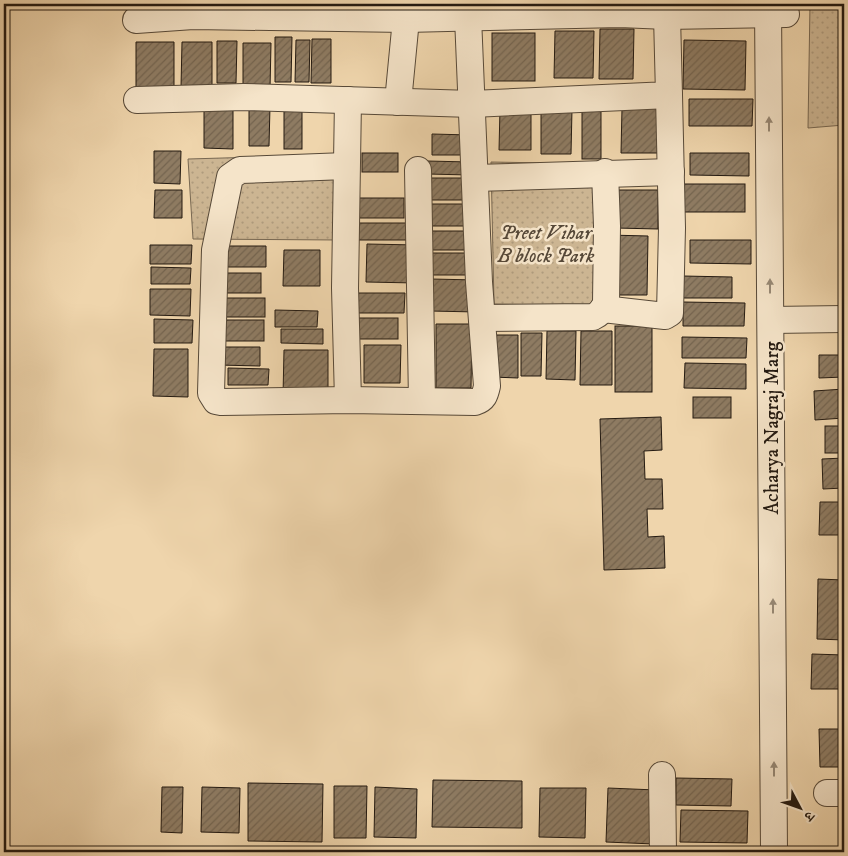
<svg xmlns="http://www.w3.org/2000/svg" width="848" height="856" viewBox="0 0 848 856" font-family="'IM FELL DW Pica','Noto Serif Devanagari',serif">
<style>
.park{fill:url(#park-dots);stroke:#786852}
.building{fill:url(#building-hatch);stroke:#241a11}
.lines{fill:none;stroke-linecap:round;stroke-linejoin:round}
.minor-casing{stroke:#574938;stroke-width:28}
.minor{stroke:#f5e4c9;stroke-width:26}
.oneway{fill:#978976}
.labels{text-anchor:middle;stroke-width:5;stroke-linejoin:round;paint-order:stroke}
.park-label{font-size:20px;font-style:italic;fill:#564838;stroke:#f5e4c9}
.street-label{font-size:20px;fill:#241a11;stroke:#f5e4c9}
</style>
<defs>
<pattern id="park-dots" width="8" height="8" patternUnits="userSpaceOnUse" patternTransform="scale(1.25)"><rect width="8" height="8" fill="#ccb592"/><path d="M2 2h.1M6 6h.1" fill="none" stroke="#af9b7d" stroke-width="1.8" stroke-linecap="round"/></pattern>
<pattern id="building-hatch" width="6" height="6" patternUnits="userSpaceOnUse" patternTransform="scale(1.25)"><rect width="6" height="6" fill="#8e7b62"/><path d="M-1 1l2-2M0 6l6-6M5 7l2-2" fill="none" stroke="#74644f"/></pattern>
</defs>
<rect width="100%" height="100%" fill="#efd5ac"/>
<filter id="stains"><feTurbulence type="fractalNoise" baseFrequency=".004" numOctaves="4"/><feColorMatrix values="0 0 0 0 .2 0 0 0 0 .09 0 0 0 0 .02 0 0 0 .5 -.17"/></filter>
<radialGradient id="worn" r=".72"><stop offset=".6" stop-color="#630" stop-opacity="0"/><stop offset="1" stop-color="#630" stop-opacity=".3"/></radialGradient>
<g class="park">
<polygon points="810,4 844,4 844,125 808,128"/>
<polygon points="293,156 298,181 341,179 337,240 193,239 188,159"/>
<polygon points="491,162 600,164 599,306 494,304"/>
</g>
<g class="building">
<polygon points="600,29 634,29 633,79 599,79"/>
<polygon points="555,31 594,31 593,78 554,78"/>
<rect x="492" y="33" width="43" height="48"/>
<polygon points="275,37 292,37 291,82 275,82"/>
<polygon points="312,39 331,39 331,83 311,83"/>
<polygon points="296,40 310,40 309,82 295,82"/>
<polygon points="684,40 746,41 745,90 683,89"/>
<polygon points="217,41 237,41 236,83 217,83"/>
<polygon points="136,42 174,42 174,93 136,92"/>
<polygon points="182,42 212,42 212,87 181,87"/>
<polygon points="243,43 271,43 270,89 243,89"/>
<polygon points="689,99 753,99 752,126 689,126"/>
<polygon points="204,103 233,104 233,149 204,148"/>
<polygon points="249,106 270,106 269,146 249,146"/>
<polygon points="622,108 660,108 659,153 621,153"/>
<polygon points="500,109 531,109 531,150 499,150"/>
<polygon points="541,109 572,109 571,154 541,154"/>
<rect x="284" y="110" width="18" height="39"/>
<rect x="582" y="110" width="19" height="49"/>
<polygon points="432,134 470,135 469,155 432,155"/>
<polygon points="154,151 181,151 180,184 154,183"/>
<rect x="362" y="153" width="36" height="19"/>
<polygon points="690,153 749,153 749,176 690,175"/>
<polygon points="427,161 470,162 470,175 427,174"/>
<rect x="424" y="178" width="48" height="22"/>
<rect x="682" y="184" width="63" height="28"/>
<polygon points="155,190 182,190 182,218 154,218"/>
<polygon points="616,190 658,190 658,229 616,228"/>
<rect x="357" y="198" width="47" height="20"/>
<rect x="428" y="204" width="44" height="22"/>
<rect x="358" y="223" width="53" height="17"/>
<rect x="428" y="231" width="45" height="19"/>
<polygon points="608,235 648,236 647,295 607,295"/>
<polygon points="690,240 751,240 751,264 690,263"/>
<polygon points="367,244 417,245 416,283 366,282"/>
<polygon points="150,245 192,245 191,264 150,264"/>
<polygon points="224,246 266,246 266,267 223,267"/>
<polygon points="284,250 320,250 320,286 283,286"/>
<polygon points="432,253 475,253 474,275 432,275"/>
<polygon points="151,267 191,268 190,284 151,284"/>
<rect x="219" y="273" width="42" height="20"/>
<polygon points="683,276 732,277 732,298 682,298"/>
<polygon points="431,279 477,280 477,312 430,311"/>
<polygon points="150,289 191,289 190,316 150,315"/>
<polygon points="356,293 405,293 404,313 356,313"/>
<rect x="226" y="298" width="39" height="19"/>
<polygon points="683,302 745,303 744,326 683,326"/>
<polygon points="275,310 318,311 317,327 275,327"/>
<rect x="353" y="318" width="45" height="21"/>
<polygon points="154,319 193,320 192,343 154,343"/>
<rect x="222" y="320" width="42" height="21"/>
<polygon points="436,324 472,324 471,388 436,388"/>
<rect x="615" y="326" width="37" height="66"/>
<polygon points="281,329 323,329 323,344 281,343"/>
<polygon points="547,331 576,331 575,380 546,379"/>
<polygon points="581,331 612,331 612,385 580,385"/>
<polygon points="521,333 542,333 541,376 521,376"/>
<polygon points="492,335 518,335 518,378 492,377"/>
<polygon points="682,337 747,338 746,358 682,358"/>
<polygon points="364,345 401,345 400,383 364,383"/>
<polygon points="218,347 260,347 260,366 218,365"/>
<polygon points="154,349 188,349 188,397 153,396"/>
<polygon points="284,350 328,350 328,397 283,396"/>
<polygon points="819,355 844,355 844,377 819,378"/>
<polygon points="685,363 746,364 746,389 684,388"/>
<polygon points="228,368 269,369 268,385 228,385"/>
<polygon points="844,389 844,418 815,420 814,391"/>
<rect x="693" y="397" width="38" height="21"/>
<polygon points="661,417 662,450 644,451 645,479 662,479 663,509 647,509 648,537 664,536 665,568 604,570 600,419"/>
<rect x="825" y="426" width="19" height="27"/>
<polygon points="844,458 844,488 823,489 822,459"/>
<polygon points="820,502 844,502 844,535 819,535"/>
<polygon points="818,579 844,580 844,640 817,639"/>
<polygon points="812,654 844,655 844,689 811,689"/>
<polygon points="819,729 844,729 844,767 820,767"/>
<polygon points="676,778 732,779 731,806 676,805"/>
<polygon points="433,780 522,781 522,828 432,827"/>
<polygon points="248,783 323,784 322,842 248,841"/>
<polygon points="334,786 367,786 366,838 334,838"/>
<polygon points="162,787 183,787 182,833 161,832"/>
<polygon points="202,787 240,788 239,833 201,832"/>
<polygon points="375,787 417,789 416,838 374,837"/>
<polygon points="540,788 586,788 585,838 539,837"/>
<polygon points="608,788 656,790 654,844 606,842"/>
<polygon points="681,810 748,811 747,843 680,842"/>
</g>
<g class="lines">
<g class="minor-casing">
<g id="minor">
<polyline points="768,4 774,852"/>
<polyline points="136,20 193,16 406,19 620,14 667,16 786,14"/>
<polyline points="137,100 244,97 472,104 669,95 667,16"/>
<polyline points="398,102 406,19"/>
<path d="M346,166L240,170L230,177L215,250L211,393L216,401L221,402L348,400L475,402C484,399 485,395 487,386L479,282L468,17"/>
<polyline points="418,170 422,401"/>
<polyline points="475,178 671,172"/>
<polyline points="603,309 665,316 670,313 672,228 669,95"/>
<path d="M482,318L593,317C600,314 603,310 606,303L607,226L605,172"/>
<polyline points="771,320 844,319"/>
<polyline points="348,400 345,288 348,100"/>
<polyline points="662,775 663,852"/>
<polyline points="827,793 844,793"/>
</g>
</g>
<use href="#minor" class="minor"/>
</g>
<defs><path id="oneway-solid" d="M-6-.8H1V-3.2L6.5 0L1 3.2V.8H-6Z" transform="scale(1.25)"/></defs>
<g class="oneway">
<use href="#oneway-solid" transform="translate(769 124) rotate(-90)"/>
<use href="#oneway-solid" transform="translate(770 286) rotate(-90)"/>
<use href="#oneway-solid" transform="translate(773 606) rotate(-90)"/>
<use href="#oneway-solid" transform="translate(774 769) rotate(-90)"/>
</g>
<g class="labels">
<g class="park-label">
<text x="546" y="239">Preet Vihar<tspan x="546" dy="23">B block Park</tspan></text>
</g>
<g class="street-label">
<text transform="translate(771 428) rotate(-90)" y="7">Acharya Nagraj Marg</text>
</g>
</g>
<rect width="848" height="856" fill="none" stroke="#efd5ac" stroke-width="20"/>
<rect x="5" y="5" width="838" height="846" fill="none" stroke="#241a11" stroke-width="2.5"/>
<rect x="10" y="10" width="828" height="836" fill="none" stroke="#241a11"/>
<g transform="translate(800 808) rotate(131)" stroke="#f5e4c9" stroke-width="4" paint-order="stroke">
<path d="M0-4L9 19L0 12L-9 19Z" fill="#241a11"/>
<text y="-8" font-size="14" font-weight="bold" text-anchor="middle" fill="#241a11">उ</text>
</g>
<rect width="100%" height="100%" filter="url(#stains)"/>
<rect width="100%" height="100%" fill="url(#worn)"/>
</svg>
